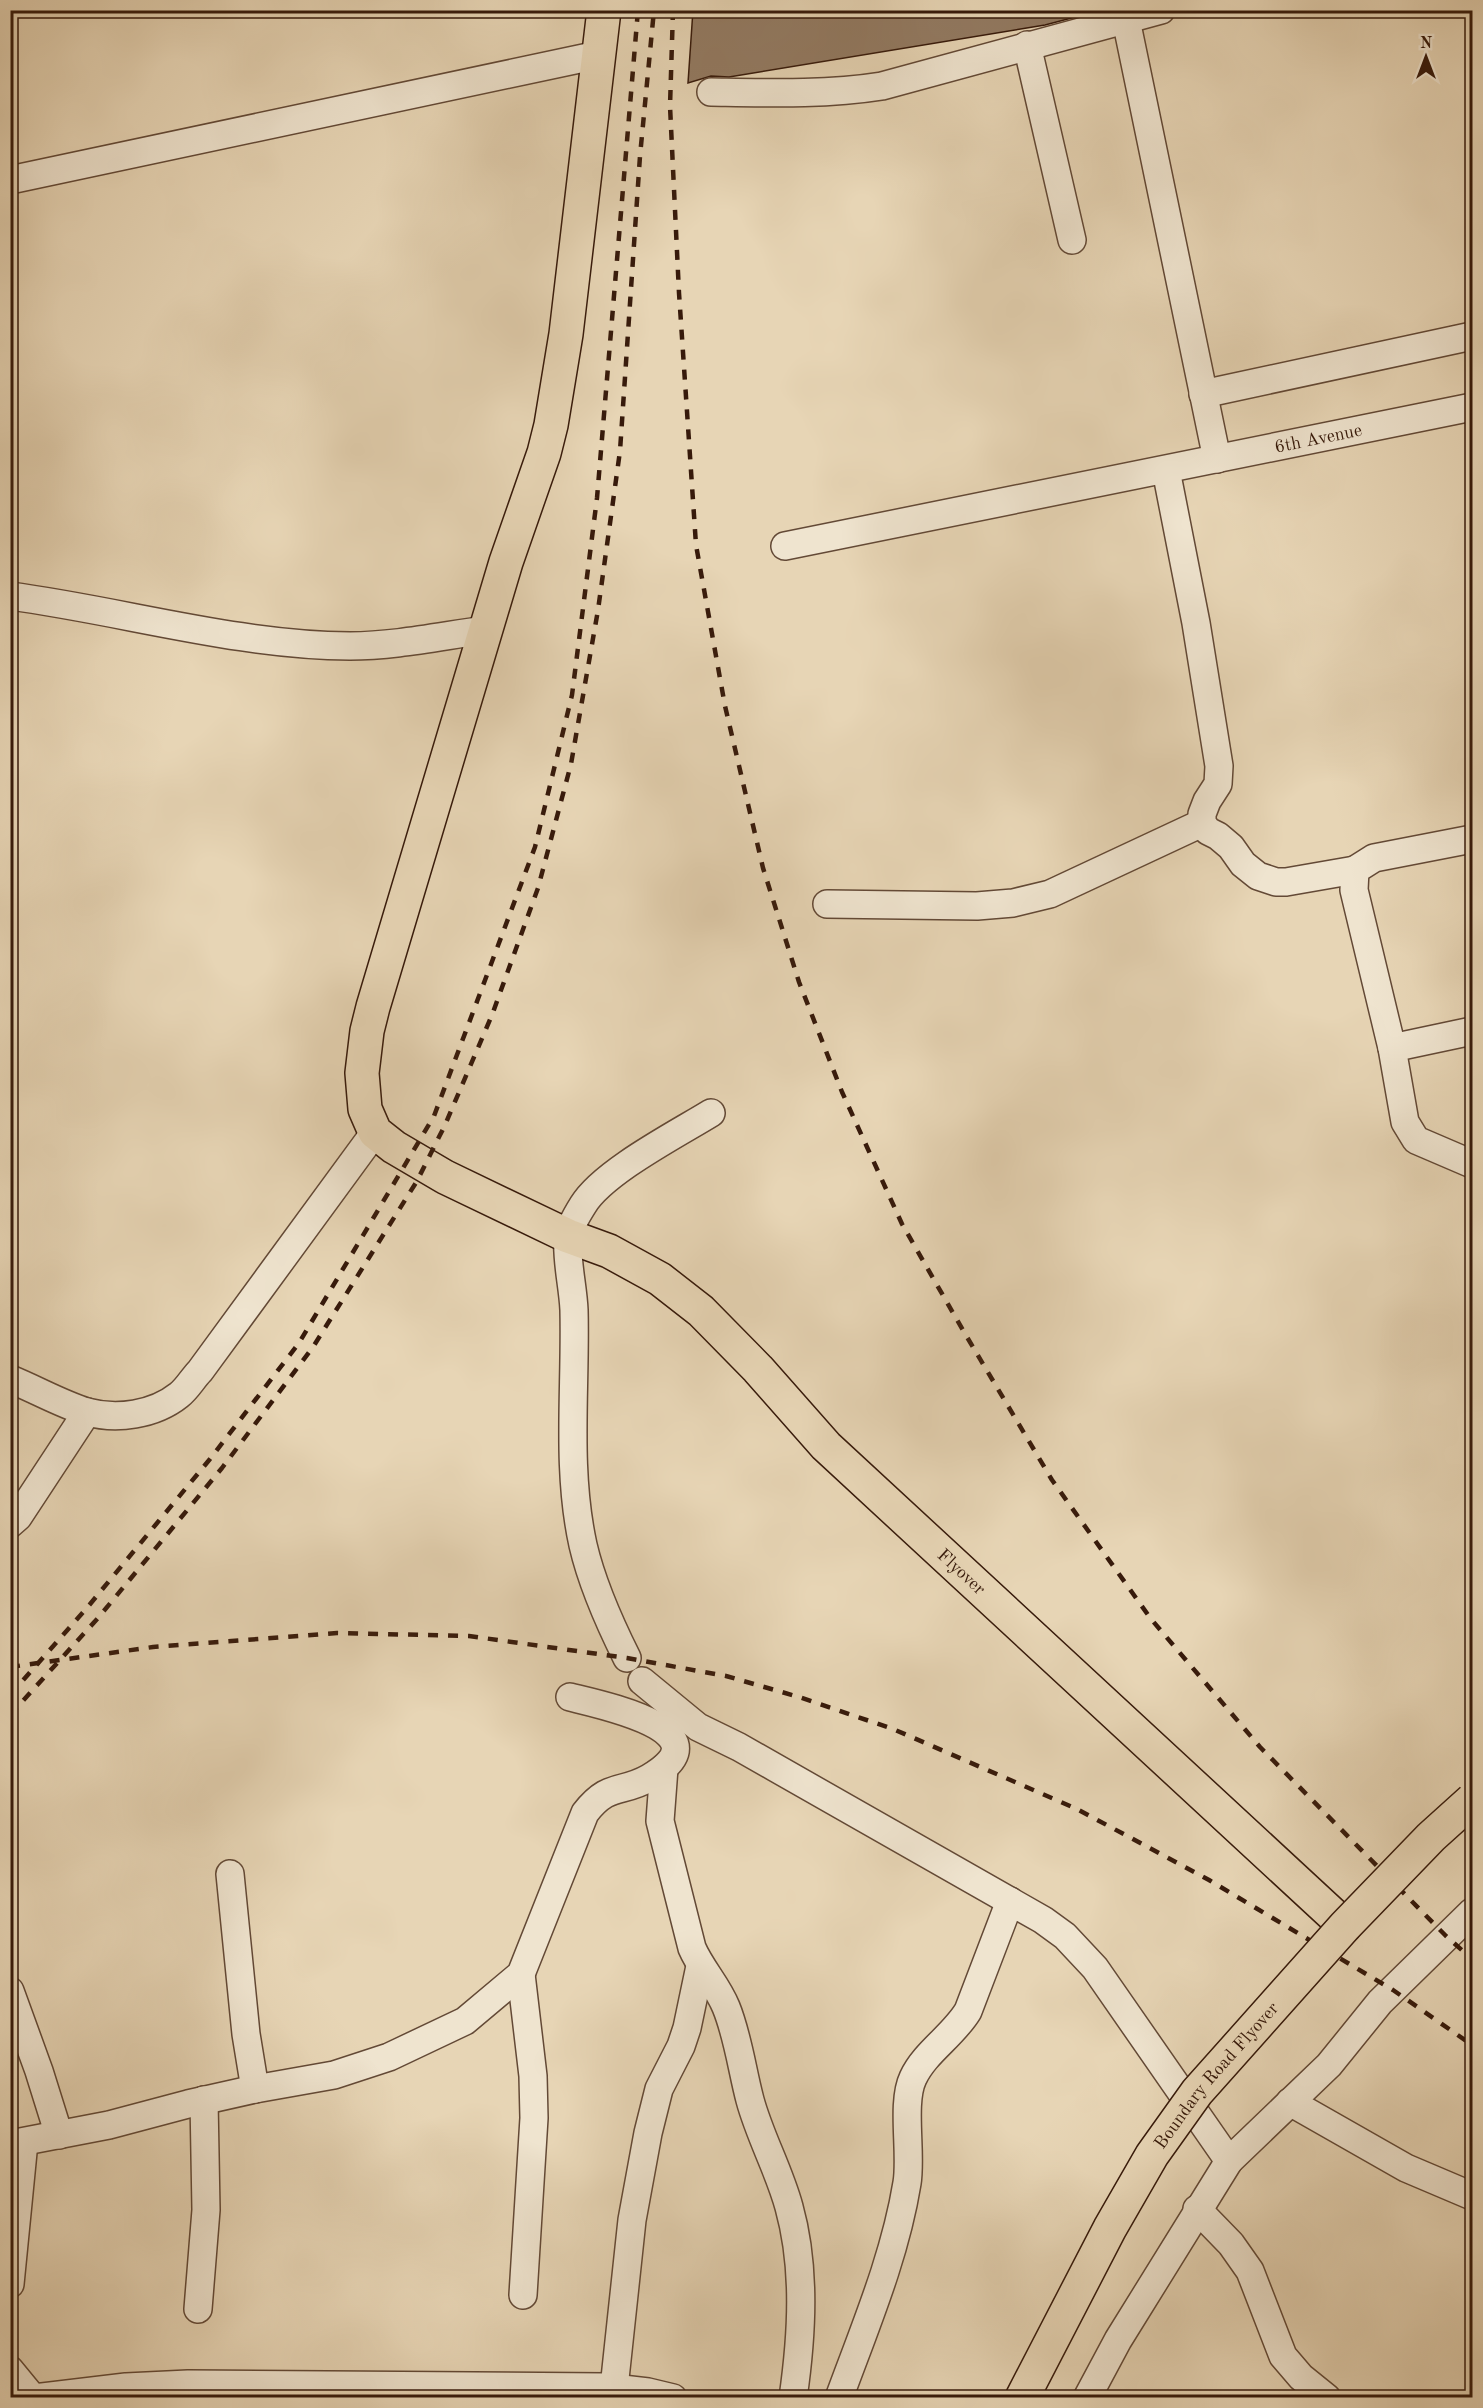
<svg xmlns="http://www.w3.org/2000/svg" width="1483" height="2408" viewBox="0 0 1483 2408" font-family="'Old Standard TT',serif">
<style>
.building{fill:#937b63;stroke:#371a0b;stroke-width:1.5}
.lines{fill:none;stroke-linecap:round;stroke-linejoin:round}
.minor-casing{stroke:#634936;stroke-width:30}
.major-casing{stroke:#371a0b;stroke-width:36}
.minor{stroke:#efe4cf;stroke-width:27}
.major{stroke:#e7d5b5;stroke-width:33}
.rail{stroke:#371a0b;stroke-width:4.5;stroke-dasharray:10 10;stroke-linecap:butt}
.major-bridge-casing{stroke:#371a0b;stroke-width:36;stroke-linecap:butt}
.major-bridge{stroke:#e7d5b5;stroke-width:33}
.labels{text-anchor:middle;stroke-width:4.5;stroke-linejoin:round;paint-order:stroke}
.street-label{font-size:18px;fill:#371a0b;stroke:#efe4cf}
</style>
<rect width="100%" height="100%" fill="#e7d5b5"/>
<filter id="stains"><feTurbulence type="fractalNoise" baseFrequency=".00333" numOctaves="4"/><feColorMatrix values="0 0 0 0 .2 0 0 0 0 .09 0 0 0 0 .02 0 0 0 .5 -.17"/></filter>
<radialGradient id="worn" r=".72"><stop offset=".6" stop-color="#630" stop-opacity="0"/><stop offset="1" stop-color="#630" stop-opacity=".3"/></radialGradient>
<polygon class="building" points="693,10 1082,10 1083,15 1045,25 729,77 711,76 688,83"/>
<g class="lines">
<g class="minor-casing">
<g id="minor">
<polyline points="1124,10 1217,459"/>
<polyline points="1027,45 1072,240"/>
<path d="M711,92C769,93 825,95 882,86L1161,10"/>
<polyline points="10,180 598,55"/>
<polyline points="1203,394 1472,336"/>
<polyline points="1166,470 1196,623 1219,766 1218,784 1207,801 1202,814 1202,823 1208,831 1218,836 1231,847 1243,864 1258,876 1276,882 1286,882 1355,870"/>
<path id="s1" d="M785,546L1472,407"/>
<path d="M10,596C123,611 235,645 350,646C395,646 441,636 486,630"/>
<polyline points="1472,839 1374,858 1355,870 1354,890 1392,1048 1405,1122 1416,1140 1472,1164"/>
<polyline points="827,904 977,906 1013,903 1050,894 1202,823"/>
<polyline points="1392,1048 1472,1031"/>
<path d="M10,1379C35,1389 61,1404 87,1412C117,1420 154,1415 179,1395C187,1389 193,1378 200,1371L375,1132"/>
<polyline points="10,1524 18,1517 87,1412"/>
<path d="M627,1658C609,1622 592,1584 583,1545C566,1468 576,1388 574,1310C573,1286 566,1260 568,1237C569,1228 578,1213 583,1205C603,1172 677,1134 711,1113"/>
<polyline points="642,1681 698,1727 739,1747 1043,1920 1065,1936 1095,1968 1229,2161"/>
<path d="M664,1768L660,1821L692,1948C701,1969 717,1985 726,2007C738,2036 742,2070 750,2100C760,2137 779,2170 789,2207C806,2268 802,2335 793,2398"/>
<polyline points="230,1874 246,2034 255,2089"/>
<polyline points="521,1974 533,2076 534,2118 523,2295"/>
<polyline points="10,1991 39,2071 59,2135"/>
<polyline points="1290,2102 1406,2168 1472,2196"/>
<path d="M10,2144L109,2125L188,2104L255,2089L334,2075L389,2057L465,2021L521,1974L585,1813C609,1782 621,1794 649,1778C730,1731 602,1705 570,1697"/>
<polyline points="1197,2209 1231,2244 1250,2271 1283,2356 1301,2377 1327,2398"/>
<polyline points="10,2284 24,2142"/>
<polyline points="198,2309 206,2210 204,2100"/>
<polyline points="10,2370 33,2398"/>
<polyline points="614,2388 632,2220 648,2133 659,2089 681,2046 687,2028 700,1966"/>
<polyline points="34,2398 126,2387 188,2384 605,2387 648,2392 673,2398"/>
<path d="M839,2398C865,2327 895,2257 907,2183C912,2154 901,2103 913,2078C925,2052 953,2036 968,2011L1010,1901"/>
<polyline points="1087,2398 1118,2340 1229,2161 1329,2065 1380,2002 1472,1912"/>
</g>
</g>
<g class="major-casing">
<g id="major">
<path id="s2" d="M604,10L566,334L551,425L544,453L506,562L373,1007L367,1031L362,1073L365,1109L375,1132L394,1147L445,1177L568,1236L609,1251L660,1279L701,1311L758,1369L826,1446L1345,1926"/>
</g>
</g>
<use href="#minor" class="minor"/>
<use href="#major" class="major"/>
<g class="rail">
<polyline points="673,10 670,106 679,293 696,545 725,706 763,868 799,982 842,1092 902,1224 964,1332 1052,1480 1151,1619 1260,1747 1446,1936 1472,1959"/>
<polyline points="10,1667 153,1647 337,1633 469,1636 627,1658 726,1676 799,1697 893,1729 1077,1809 1209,1880 1393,1990 1472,2045"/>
<polyline points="10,1695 86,1609 210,1459 299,1343 434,1116 535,847 572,695 597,498 638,10"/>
<polyline points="10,1715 98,1618 222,1468 313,1347 417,1181 445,1125 492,1015 538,888 571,764 598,610 620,451 640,156 654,10"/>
</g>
<g class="major-bridge-casing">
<g id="major-bridge">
<path id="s3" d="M1022,2398L1110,2228L1152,2155L1197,2092L1345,1926L1431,1837L1472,1800"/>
</g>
</g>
<use href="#major-bridge" class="major-bridge"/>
</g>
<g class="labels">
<g class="street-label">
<text dy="6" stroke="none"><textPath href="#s1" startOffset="544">6th Avenue</textPath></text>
<text dy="6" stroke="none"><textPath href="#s2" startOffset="1898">Flyover</textPath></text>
<text dy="6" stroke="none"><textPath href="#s3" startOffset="378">Boundary Road Flyover</textPath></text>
</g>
</g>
<rect width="1483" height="2408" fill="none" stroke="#e7d5b5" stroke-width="36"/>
<rect x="12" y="12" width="1459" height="2384" fill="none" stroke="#371a0b" stroke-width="3"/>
<rect x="18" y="18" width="1447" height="2372" fill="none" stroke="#371a0b" stroke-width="1.5"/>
<g transform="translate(1426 57)" stroke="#efe4cf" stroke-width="4.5" paint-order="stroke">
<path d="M0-4.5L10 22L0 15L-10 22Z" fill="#371a0b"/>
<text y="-9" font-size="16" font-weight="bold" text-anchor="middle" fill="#371a0b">N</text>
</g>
<rect width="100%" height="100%" filter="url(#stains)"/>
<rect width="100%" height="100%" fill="url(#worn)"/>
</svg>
